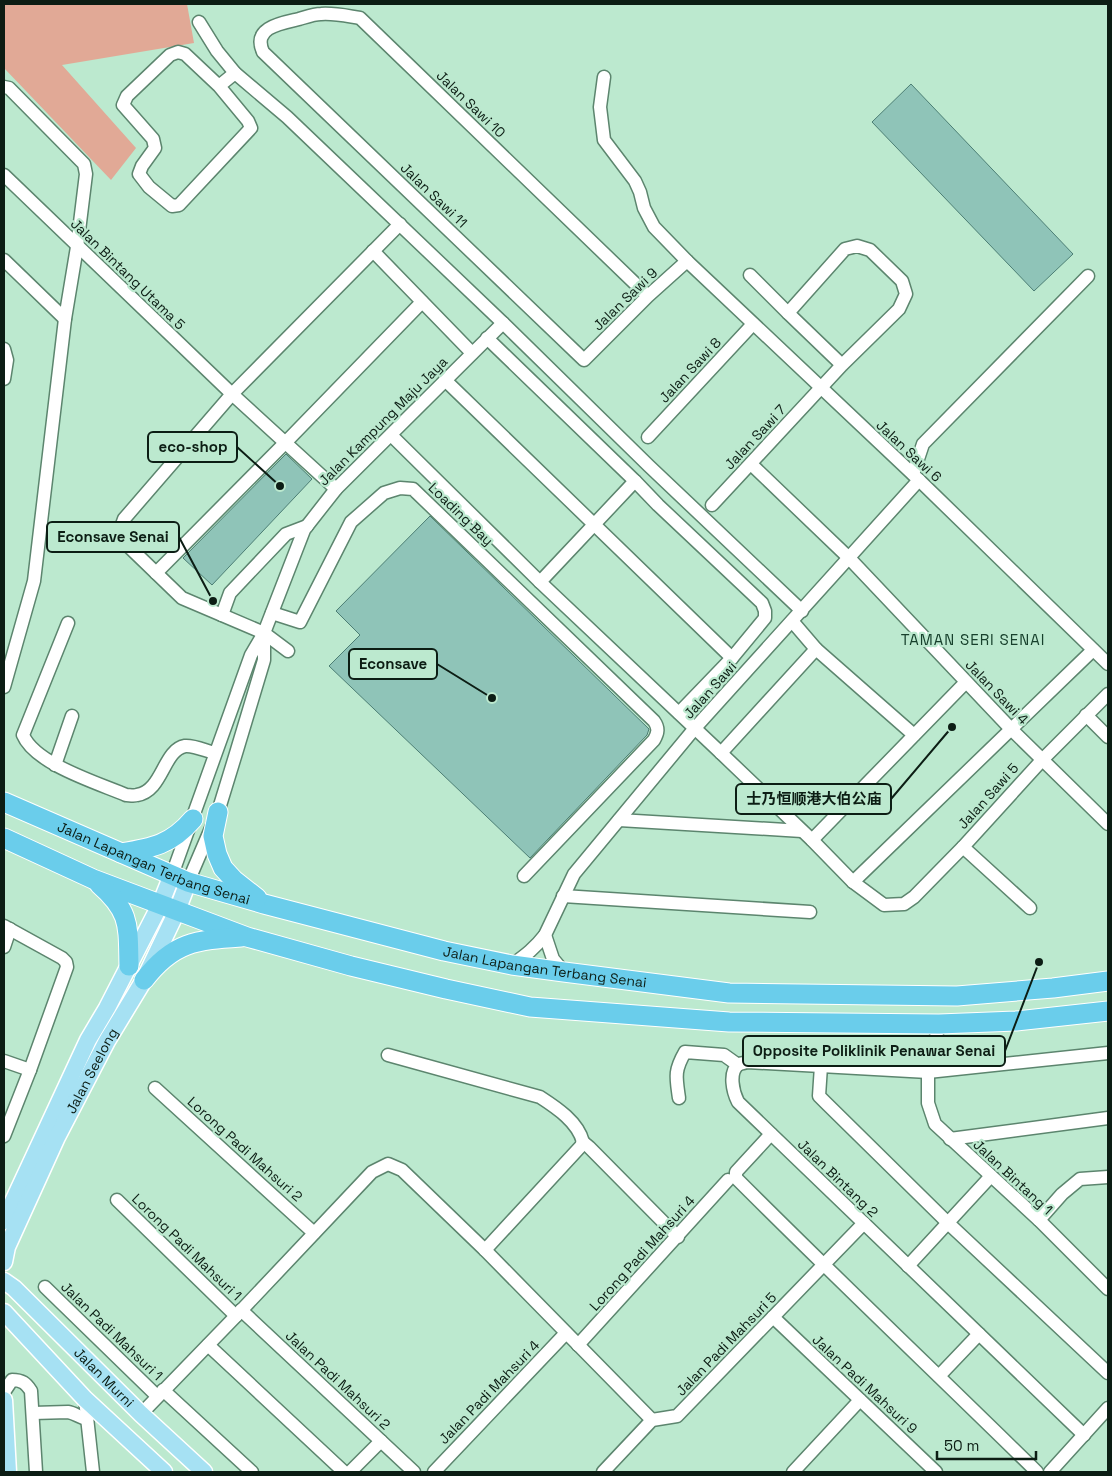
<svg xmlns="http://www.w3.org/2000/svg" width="1112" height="1476" viewBox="0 0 1112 1476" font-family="'Space Grotesk','Noto Sans SC',sans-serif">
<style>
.green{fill:#e1a996}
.building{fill:#8fc4b8;stroke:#4c7e74}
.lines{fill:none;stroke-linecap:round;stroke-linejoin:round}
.minor-casing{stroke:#5c856e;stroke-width:15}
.major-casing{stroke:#fff;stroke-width:19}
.highway-casing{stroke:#fff;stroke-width:21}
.minor{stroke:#fff;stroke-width:12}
.major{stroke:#a6e1f3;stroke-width:16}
.highway{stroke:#6acdeb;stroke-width:19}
.labels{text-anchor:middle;stroke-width:4.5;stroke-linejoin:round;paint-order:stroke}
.street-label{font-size:14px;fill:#0c1d14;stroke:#bce9cf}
.neighbourhood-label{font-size:15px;letter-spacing:1px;fill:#17402c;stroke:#bce9cf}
.leader{fill:none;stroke:#0c1d14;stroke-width:2}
.callout-dot{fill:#0c1d14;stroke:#bce9cf;stroke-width:2}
.callout{fill:#bce9cf;stroke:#0c1d14;stroke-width:2}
.callout-label{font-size:15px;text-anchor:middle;font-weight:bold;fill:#0c1d14}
</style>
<rect width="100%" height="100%" fill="#bce9cf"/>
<polygon class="green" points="4,4 187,4 194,43 62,65 136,148 111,180 4,68"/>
<g class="building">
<polygon points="911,84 1073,254 1034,291 872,122"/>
<polygon points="286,454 312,479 212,585 183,558"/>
<polygon points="430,516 649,729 647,735 530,858 329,666 360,635 336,611"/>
</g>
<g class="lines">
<g class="minor-casing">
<g id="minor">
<polyline points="199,22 217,51 235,73 287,117 503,323 649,466 802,611"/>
<polyline points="604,77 600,107 604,140 635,181 640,192 644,208 654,227 687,261 919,480 1108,664"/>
<polyline points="219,86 248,121 251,128 179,205 172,206 149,187 139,174 142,166 155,148 153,139 123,105 127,96 170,55 178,52 185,54 219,86 235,73"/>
<polyline points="4,87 9,88 84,164 86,174 77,247 65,319 34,581 4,687"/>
<polyline points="4,175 232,394 336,489"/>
<polyline points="373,251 472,353"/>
<polyline points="4,260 65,319"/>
<polyline points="750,275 788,313"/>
<path d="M648,296L360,18C347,16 335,13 321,14C314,14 306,17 299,19C282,23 252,27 263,52L584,360L648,296L687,261"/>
<polyline points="487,338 635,481 658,505 762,603 765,611 765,618 732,658 679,713"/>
<polyline points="4,349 7,360 4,379"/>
<polyline points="445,380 732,658"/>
<polyline points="391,435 540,582 721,753 812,840 853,882 884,905 904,904 914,897 963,847 1043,759 1108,694"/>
<polyline points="648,437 753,324"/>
<polyline points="751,464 849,558 1011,729 1108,824"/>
<polyline points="913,474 923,444 1088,276"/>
<polyline points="712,505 842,365 899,309 906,294 902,281 870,250 857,246 845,249 788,313 842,365"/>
<polyline points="156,573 285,443 422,302"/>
<polyline points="540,582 635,481"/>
<path d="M272,613L300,622L351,522L384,493L400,488L413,489L654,721C659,728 658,733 654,740L524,876"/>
<polyline points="222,615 230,593 286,534 307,526"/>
<path d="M68,623L23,735C35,764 98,783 126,795C129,795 134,796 137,795C163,791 163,750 185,746C194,745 206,751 215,753"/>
<polyline points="816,649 914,735"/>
<polyline points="288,651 264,633 182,598 123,541 120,530 124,519 232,394 400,224"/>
<polyline points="1086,715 1108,737"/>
<polyline points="721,753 816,649 792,621"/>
<polyline points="55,765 72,716"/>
<polyline points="619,820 802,831"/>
<polyline points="812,840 966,682"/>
<polyline points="963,847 1030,908"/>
<polyline points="172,875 251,655 264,633 304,530 307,526 336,489 503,323"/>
<polyline points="188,882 218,812 237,750 264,660 264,633"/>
<polyline points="853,882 1093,650"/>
<polyline points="563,896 810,912"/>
<polyline points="4,926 62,958 66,962 67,967 30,1070 4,1136"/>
<polyline points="545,935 553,959 564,972"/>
<polyline points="4,947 10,929"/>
<path d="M512,965C526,955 535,948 545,935L574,874L695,728L919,480"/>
<polyline points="939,1024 928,1072 928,1103 935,1124 1039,1220 1108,1289"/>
<path d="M388,1055L540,1097C557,1108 578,1122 583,1142"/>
<polyline points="4,1061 30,1070"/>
<polyline points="821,1066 819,1096 825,1102 948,1223 1108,1373"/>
<polyline points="155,1088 314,1233"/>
<path d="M679,1098C676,1077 674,1071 685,1052L724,1055L738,1065"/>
<path d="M771,1134L736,1172V1178C835,1277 937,1374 1037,1472"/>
<polyline points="950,1139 1108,1118"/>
<polyline points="583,1142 589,1147 678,1237"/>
<polyline points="117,1200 236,1316"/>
<polyline points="1039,1220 1062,1194 1080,1179 1108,1177"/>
<polyline points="485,1250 581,1146 583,1142"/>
<polyline points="908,1266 991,1176"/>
<polyline points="45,1287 157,1396"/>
<polyline points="241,1310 414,1472"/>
<polyline points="773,1317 936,1472"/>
<polyline points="208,1345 344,1472"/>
<polyline points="578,1345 728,1180"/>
<polyline points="939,1376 979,1334"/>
<polyline points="163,1390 252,1472"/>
<path d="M4,1392L12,1380C22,1380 26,1383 31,1391L36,1472"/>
<polyline points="85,1399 93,1472"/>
<path d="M33,1413L68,1412C75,1413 80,1418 87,1419"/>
<polyline points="141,1414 236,1316 372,1172 388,1164 402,1170 485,1250 652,1420"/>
<path d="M1084,1435L738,1102C733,1092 728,1072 739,1064C742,1063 745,1063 747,1062L928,1072L1108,1053"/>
<polyline points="350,1472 381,1441"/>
<polyline points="434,1472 566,1333"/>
<polyline points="603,1472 652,1420 677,1416 864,1223"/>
<polyline points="793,1472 860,1400"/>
<polyline points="1050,1472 1108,1408"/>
</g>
</g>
<g class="major-casing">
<g id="major">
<polyline points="4,1221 88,1040 107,1008 160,905 172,875"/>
<path id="s1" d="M4,1262L7,1247L57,1137L107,1041L144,980L177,911L188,882"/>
<path id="s2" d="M4,1281L14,1288L141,1414L204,1472"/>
<polyline points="4,1312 85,1399 164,1472"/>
<polyline points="4,1400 8,1472"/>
</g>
</g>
<g class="highway-casing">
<g id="highway">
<path id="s3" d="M4,802L188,882L264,904L444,951L512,965L564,972L729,993L957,996L1053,988L1108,981"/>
<polyline points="218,812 213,836 217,854 223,868 234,880 257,898"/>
<polyline points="4,838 93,879 247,937 351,966 446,989 530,1007 729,1022 939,1024 1016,1021 1108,1011"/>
<path d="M121,853C152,848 171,845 193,819"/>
<path d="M99,884C131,912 128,926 129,966"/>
<path d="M144,980C173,942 196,940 241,937"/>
</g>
</g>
<use href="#minor" class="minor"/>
<use href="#major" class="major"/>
<use href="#highway" class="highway"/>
</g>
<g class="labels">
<g class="street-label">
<text transform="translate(471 104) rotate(44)" y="5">Jalan Sawi 10</text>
<text transform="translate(434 195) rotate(44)" y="5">Jalan Sawi 11</text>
<text transform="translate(128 274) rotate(44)" y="5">Jalan Bintang Utama 5</text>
<text transform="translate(625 299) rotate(-44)" y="5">Jalan Sawi 9</text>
<text transform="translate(690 370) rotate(-47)" y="5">Jalan Sawi 8</text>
<text transform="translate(383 421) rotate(-45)" y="5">Jalan Kampung Maju Jaya</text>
<text transform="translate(755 437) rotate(-47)" y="5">Jalan Sawi 7</text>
<text transform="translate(909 451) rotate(43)" y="5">Jalan Sawi 6</text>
<text transform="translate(461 514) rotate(44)" y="5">Loading Bay</text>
<text transform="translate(710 690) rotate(-48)" y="5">Jalan Sawi</text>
<text transform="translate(997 692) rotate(46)" y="5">Jalan Sawi 4</text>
<text transform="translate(988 796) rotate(-48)" y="5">Jalan Sawi 5</text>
<text dy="5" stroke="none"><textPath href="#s3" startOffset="162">Jalan Lapangan Terbang Senai</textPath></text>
<text dy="5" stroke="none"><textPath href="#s3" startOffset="568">Jalan Lapangan Terbang Senai</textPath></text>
<text dy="5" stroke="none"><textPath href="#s1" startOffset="211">Jalan Seelong</textPath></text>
<text transform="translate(245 1149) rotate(42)" y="5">Lorong Padi Mahsuri 2</text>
<text transform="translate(1013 1177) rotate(43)" y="5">Jalan Bintang 1</text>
<text transform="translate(838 1178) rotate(44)" y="5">Jalan Bintang 2</text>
<text transform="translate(187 1247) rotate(44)" y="5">Lorong Padi Mahsuri 1</text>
<text transform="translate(642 1253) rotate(-48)" y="5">Lorong Padi Mahsuri 4</text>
<text transform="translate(112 1331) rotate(44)" y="5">Jalan Padi Mahsuri 1</text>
<text transform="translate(726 1344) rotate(-46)" y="5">Jalan Padi Mahsuri 5</text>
<text dy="5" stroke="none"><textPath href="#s2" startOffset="139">Jalan Murni</textPath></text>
<text transform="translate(338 1380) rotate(43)" y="5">Jalan Padi Mahsuri 2</text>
<text transform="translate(865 1384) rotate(43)" y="5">Jalan Padi Mahsuri 9</text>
<text transform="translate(489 1392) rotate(-46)" y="5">Jalan Padi Mahsuri 4</text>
</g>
<g class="neighbourhood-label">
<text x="973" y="645">TAMAN SERI SENAI</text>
</g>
</g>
<path class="leader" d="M280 486L237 447M213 601L179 537M492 698L437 664M952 727L891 799M1039 962L1005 1051"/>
<g class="callout-dot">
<circle cx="280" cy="486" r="5"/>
<circle cx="213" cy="601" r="5"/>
<circle cx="492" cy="698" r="5"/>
<circle cx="952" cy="727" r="5"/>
<circle cx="1039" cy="962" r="5"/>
</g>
<g class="callout">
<rect x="148" y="432" width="89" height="30" rx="5"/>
<rect x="47" y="522" width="132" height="30" rx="5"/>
<rect x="349" y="649" width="88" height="30" rx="5"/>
<rect x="736" y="784" width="155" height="30" rx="5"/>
<rect x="743" y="1036" width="262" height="30" rx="5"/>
</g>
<g class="callout-label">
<text x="193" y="452">eco-shop</text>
<text x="113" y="542">Econsave Senai</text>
<text x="393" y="669">Econsave</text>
<text x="814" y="804">士乃恒顺港大伯公庙</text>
<text x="874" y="1056">Opposite Poliklinik Penawar Senai</text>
</g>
<rect width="1112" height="1476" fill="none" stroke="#0c1d14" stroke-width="10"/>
<path d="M937 1451v8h99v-8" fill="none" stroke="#0c1d14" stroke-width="2.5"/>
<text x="944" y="1451" font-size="15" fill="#0c1d14" stroke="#bce9cf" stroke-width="4" paint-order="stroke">50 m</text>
</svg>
